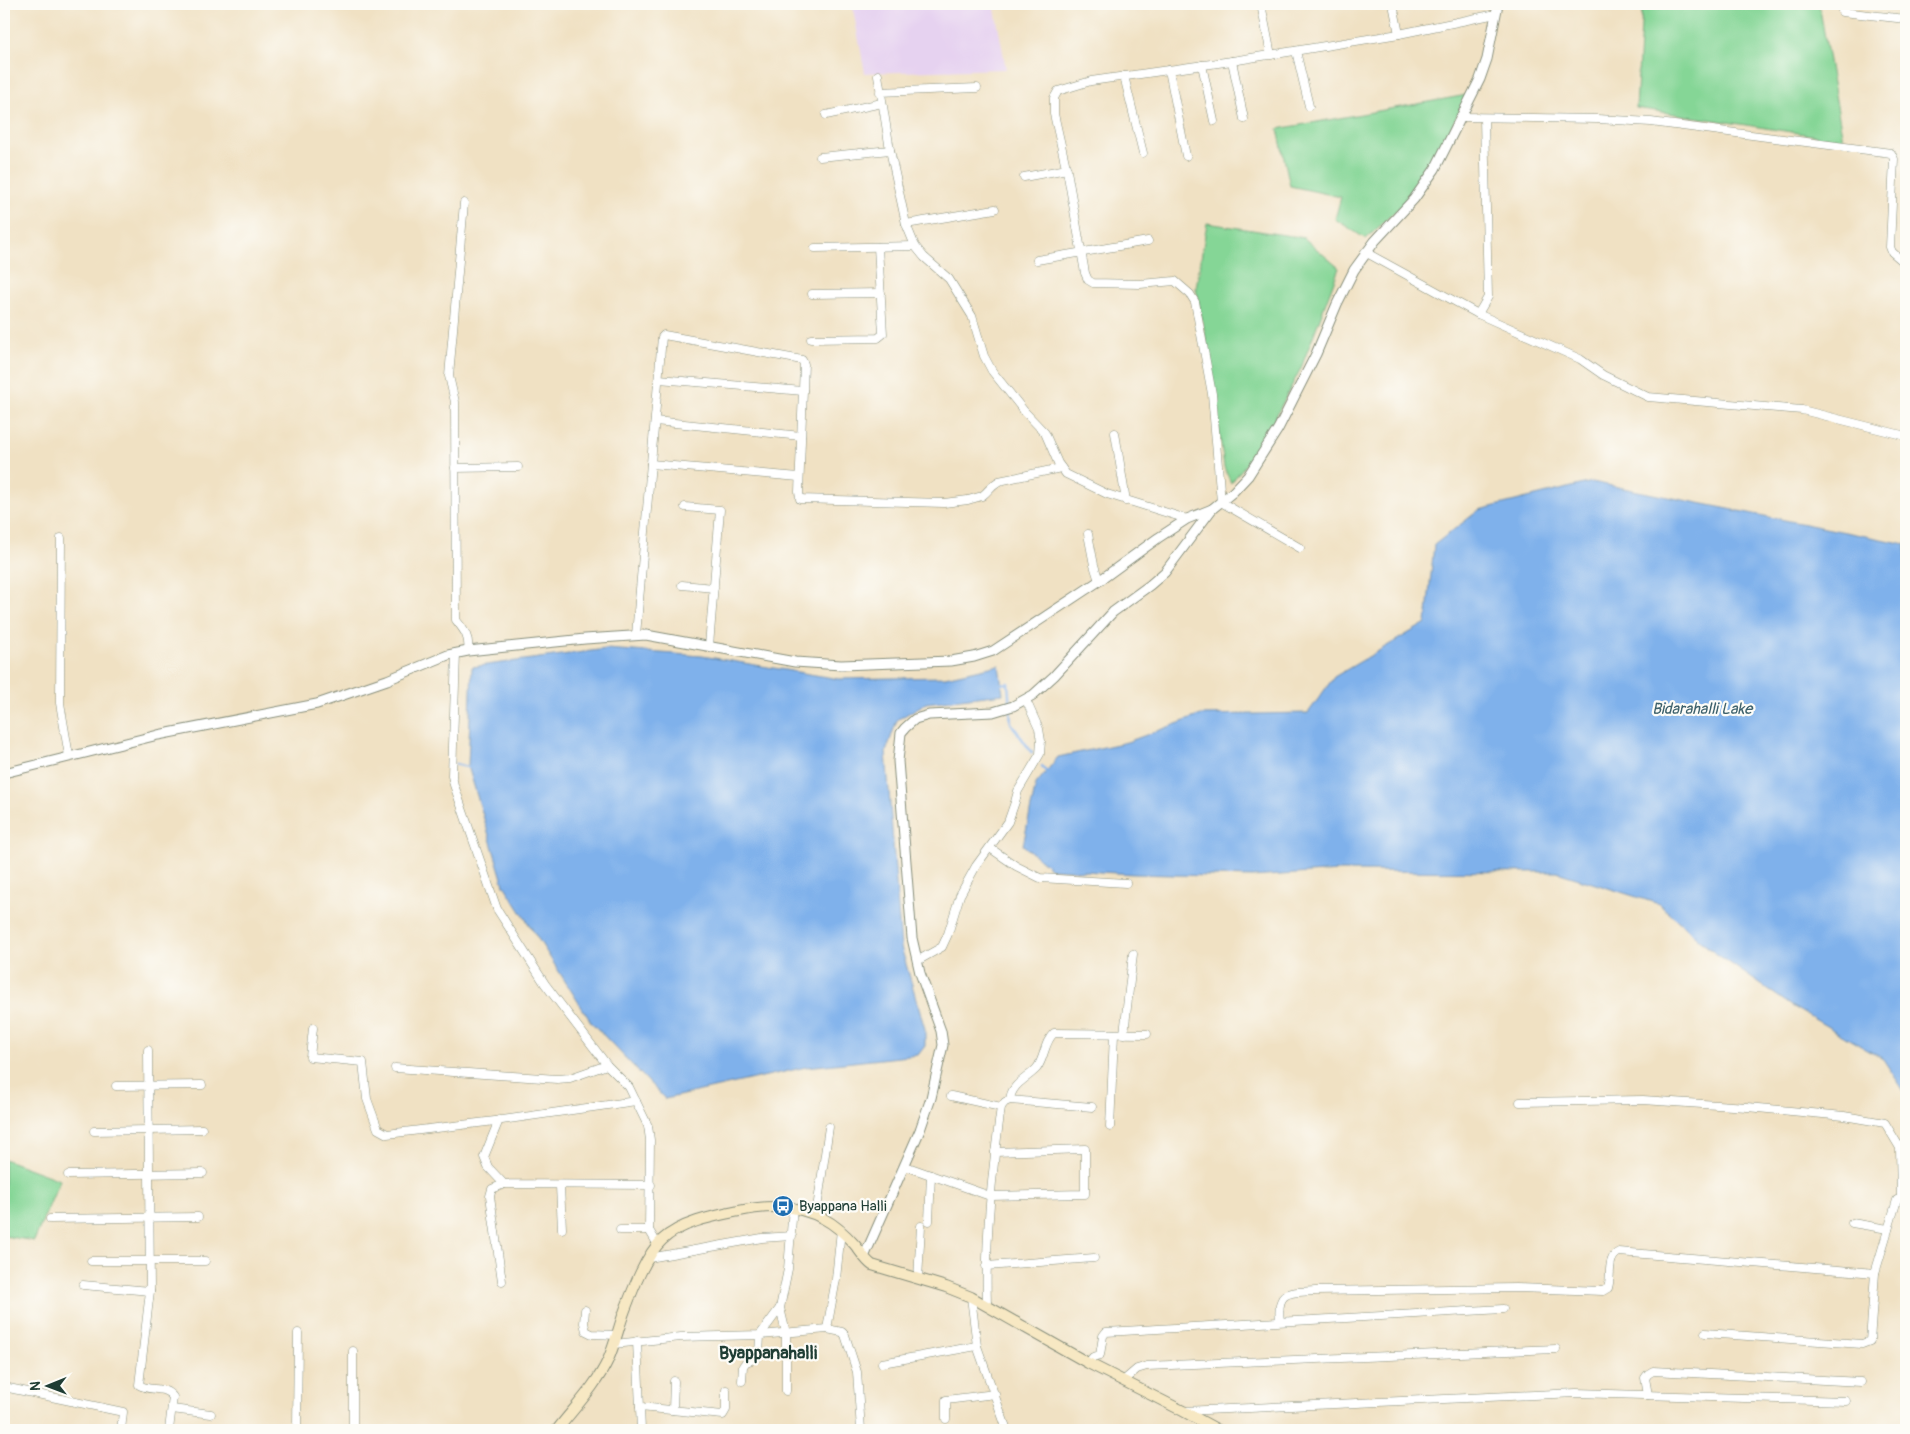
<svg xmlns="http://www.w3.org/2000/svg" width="1910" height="1434" viewBox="0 0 1910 1434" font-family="Pangolin,sans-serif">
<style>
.built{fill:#e6d2f0}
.green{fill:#85d696;stroke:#528a65}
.water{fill:#7fb1eb;stroke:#4f7790}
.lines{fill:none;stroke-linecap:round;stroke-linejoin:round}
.stream{stroke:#7fb1eb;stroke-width:2.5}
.minor-casing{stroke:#888f7c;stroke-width:9}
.tertiary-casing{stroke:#888f7c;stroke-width:11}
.secondary-casing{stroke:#888f7c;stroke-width:12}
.minor{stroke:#fff;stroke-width:8}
.tertiary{stroke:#fff;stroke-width:9}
.secondary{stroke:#f7e8c3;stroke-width:10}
.labels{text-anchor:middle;stroke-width:4.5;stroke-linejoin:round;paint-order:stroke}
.poi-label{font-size:15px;fill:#1f3d34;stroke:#fdfcf7;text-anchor:start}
.water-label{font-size:16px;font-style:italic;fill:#3c606b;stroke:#fdfcf7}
.quarter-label{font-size:18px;font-weight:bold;fill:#1f3d34;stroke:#fdfcf7}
</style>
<rect width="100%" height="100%" fill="#fdfcf7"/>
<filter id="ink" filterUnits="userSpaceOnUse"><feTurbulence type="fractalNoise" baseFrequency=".02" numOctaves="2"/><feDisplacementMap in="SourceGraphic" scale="10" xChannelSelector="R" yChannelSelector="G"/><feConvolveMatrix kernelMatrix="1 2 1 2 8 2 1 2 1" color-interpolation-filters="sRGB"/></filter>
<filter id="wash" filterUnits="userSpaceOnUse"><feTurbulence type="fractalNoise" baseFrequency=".0096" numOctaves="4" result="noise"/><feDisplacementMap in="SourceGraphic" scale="20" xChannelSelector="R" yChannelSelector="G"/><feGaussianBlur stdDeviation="1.12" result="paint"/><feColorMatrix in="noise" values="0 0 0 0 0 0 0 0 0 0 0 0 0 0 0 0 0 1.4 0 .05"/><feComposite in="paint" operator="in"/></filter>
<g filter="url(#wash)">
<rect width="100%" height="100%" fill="#f0e1c3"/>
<polygon class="built" points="852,4 994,4 1006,69 865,73"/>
<g class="green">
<polygon points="1575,4 1819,4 1843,140 1636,108 1642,8"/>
<polygon points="1467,95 1437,156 1404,203 1366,239 1335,219 1341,197 1290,186 1278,129"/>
<polygon points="1207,223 1304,238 1339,268 1301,368 1261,445 1231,483 1224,467 1209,354 1196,288"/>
<polygon points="4,1159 60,1180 34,1241 4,1236"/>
</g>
<g class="water">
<polygon points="1592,482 1906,544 1906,1094 1883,1059 1792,1006 1711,950 1659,904 1557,872 1339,871 1252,877 1133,874 1051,869 1023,845 1036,784 1058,757 1127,742 1201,715 1308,713 1334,677 1426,623 1434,545 1479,510"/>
<polygon points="606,649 702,656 839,679 945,677 999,665 1003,694 926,703 897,720 886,752 901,947 925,1029 925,1046 918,1055 806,1067 665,1099 591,1022 504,885 468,766 472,667"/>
</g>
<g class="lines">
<g class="stream">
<polyline points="1000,684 1008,683 1011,723 1032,753"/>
<polyline points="455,764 471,768"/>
<polyline points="1042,766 1047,773"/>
</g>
</g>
</g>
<g filter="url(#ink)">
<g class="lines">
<g class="minor-casing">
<g id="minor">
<polyline points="1261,4 1271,55"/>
<polyline points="1393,4 1399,34"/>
<polyline points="1842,12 1906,19"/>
<polyline points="1296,51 1309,106"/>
<polyline points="1232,61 1244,119"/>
<polyline points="1202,65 1214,121"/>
<polyline points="1169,70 1186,156"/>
<polyline points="878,75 890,150 906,224 915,246 924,257 949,279 972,316 984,356 992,371 1024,411 1045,433 1058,463 1066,474 1107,494 1187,519"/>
<polyline points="1124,76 1143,153"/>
<polyline points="880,92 977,88"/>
<polyline points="826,115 882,103"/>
<polyline points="1462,117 1597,119 1651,122 1891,153 1894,159 1890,247 1892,252 1906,264"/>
<polyline points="820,157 890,150"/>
<polyline points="1024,177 1067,169"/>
<path d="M464,203L449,376L455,402L456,620C464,630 470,637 468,651"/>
<polyline points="906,224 995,209"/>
<polyline points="815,248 915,246"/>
<polyline points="1365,252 1478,314 1580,359 1603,375 1648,397 1802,410 1906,436"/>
<polyline points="1037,260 1148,241"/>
<polyline points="812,294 881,293"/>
<polyline points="1478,314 1488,297 1484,118"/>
<polyline points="811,339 878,338 883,334 878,247"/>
<polyline points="659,379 803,391"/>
<polyline points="655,421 801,436"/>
<polyline points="1115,433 1126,501"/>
<polyline points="651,464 799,477"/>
<polyline points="455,468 518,467"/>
<polyline points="685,507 720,510 709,646"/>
<polyline points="1088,534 1094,565 1099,581"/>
<polyline points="61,538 60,703 69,756"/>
<polyline points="1300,548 1221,502 1212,394 1195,302 1190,294 1175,281 1140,284 1093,283 1088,280 1085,273 1068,176 1054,114 1054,98 1058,91 1091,81 1232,61 1399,34 1496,14"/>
<polyline points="682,585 714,588"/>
<path d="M636,635L662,337L664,335L802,360L804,364L799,492L800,499L944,503L968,500L982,496C989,491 990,486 999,481L1061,468"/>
<polyline points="456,653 452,776 454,785 497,909 545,984 607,1065 629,1087 648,1126 650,1140 649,1230 658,1245"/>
<polyline points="990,848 1016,866 1040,878 1126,883"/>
<polyline points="917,961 942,947 948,934 960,895 976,866 1008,822 1015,802 1018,791 1040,754 1041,741 1039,729 1026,700"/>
<polyline points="313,1028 310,1057 363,1062 367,1099 378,1129 387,1134 495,1121 636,1101"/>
<polyline points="1124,1034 1133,954"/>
<path d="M148,1050L150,1291L139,1385C150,1392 164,1385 173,1397L169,1430"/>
<polyline points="395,1068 557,1079 570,1078 607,1065"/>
<polyline points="116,1086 202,1085"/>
<polyline points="951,1096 1001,1107"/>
<path d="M1010,1100C1011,1084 1027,1079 1037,1068C1045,1057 1044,1042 1054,1033L1147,1034"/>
<polyline points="1520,1102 1643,1100 1747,1107 1844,1116 1885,1123 1900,1148 1901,1197"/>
<polyline points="499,1120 484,1157 488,1167 504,1184 651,1185"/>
<polyline points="1110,1127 1114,1034"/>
<polyline points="94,1131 202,1129"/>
<polyline points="905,1166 990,1196 1085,1194 1085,1149 995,1152"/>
<polyline points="68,1175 203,1173"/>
<polyline points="560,1186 562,1229"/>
<polyline points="816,1215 829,1127"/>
<polyline points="50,1219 198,1217"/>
<polyline points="929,1221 931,1175"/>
<polyline points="1852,1223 1888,1229"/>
<polyline points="620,1230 649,1230"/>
<polyline points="649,1258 762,1238 792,1236"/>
<polyline points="91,1261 205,1261"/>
<polyline points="986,1266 1094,1258"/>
<polyline points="918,1279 921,1226"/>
<polyline points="502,1281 490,1196 492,1189 504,1184"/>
<polyline points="83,1285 150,1291"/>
<polyline points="971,1297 977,1346 1007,1430"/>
<path d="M987,1305C985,1238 992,1173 1001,1107L1005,1102L1010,1100L1092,1107"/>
<polyline points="585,1310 584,1323 586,1331 592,1334 617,1335"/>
<path d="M1280,1321C1276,1289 1290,1293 1315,1291L1516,1288L1603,1291L1608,1288C1612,1276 1606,1258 1619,1252L1875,1273"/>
<polyline points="827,1329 836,1279 841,1230"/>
<polyline points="1705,1333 1862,1344 1870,1341 1875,1273 1897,1200 1904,1197"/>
<polyline points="637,1341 641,1430"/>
<polyline points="614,1344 681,1337 760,1335 827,1329 842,1332 845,1335 857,1372 861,1430"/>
<polyline points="353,1351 353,1430"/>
<polyline points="882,1363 977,1346"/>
<polyline points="1088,1363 1093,1357 1100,1355 1103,1336 1106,1332 1503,1309"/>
<polyline points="742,1381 743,1366 746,1362 757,1358 759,1355 760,1335 780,1308"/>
<polyline points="1123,1381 1137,1369 1147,1366 1556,1349"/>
<polyline points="4,1387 123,1412 121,1430"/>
<polyline points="786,1391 786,1333 780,1308 788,1269 793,1207"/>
<polyline points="1648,1395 1645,1378 1648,1374 1653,1371 1861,1382"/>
<polyline points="640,1407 723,1415 726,1410 726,1390"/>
<polyline points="172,1409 211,1414"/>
<polyline points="673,1410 674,1381"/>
<polyline points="1183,1411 1576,1393 1846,1401"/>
<polyline points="946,1419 946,1400 995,1394"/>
<polyline points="297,1430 298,1333"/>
</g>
</g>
<g class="tertiary-casing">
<g id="tertiary">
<polyline points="4,773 158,735 317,704 387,680 448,655 468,651 585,639 646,635 795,662 841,665 951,661 974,657 993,651 1099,581 1158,538 1187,519 1212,509 1233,492 1248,476 1278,429 1316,354 1337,304 1354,270 1375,241 1414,199 1435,169 1480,79 1487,59 1498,4"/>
<polyline points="864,1257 920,1130 931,1098 943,1045 941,1031 920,973 912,938 898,761 901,733 905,728 915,719 929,715 993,712 1013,706 1033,695 1054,676 1113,612 1150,585 1165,572 1212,509"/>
</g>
</g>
<g class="secondary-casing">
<path id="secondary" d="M557,1430C574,1408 596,1386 608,1360C615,1344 619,1326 625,1310C633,1289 646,1255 662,1240C681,1222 714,1216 739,1211C768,1205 797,1204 824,1219C836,1225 846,1235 855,1245C861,1252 865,1260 872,1265L946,1287L971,1297L1088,1363L1183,1411L1218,1430"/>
</g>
<use href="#minor" class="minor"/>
<use href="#tertiary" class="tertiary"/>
<use href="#secondary" class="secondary"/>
</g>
</g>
<defs>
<g id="bus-disc" transform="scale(1.125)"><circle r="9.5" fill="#1f6fb2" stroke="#fdfcf7"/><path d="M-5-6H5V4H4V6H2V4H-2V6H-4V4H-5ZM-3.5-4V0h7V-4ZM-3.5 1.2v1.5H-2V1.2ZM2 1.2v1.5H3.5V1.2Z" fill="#fff"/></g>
</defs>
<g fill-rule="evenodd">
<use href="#bus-disc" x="783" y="1206"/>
</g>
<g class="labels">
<g class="poi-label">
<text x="799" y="1211">Byappana Halli</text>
</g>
<g class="water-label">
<text x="1702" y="714">Bidarahalli Lake</text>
</g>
<g class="quarter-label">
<text x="768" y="1359">Byappanahalli</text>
</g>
</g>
<rect width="1910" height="1434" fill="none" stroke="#fdfcf7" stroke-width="20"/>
<g transform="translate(48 1386) rotate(269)" stroke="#fdfcf7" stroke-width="4" paint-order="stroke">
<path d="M0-4L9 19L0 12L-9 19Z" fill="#1f3d34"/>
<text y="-8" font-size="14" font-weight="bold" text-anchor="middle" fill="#1f3d34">N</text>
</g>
</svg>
